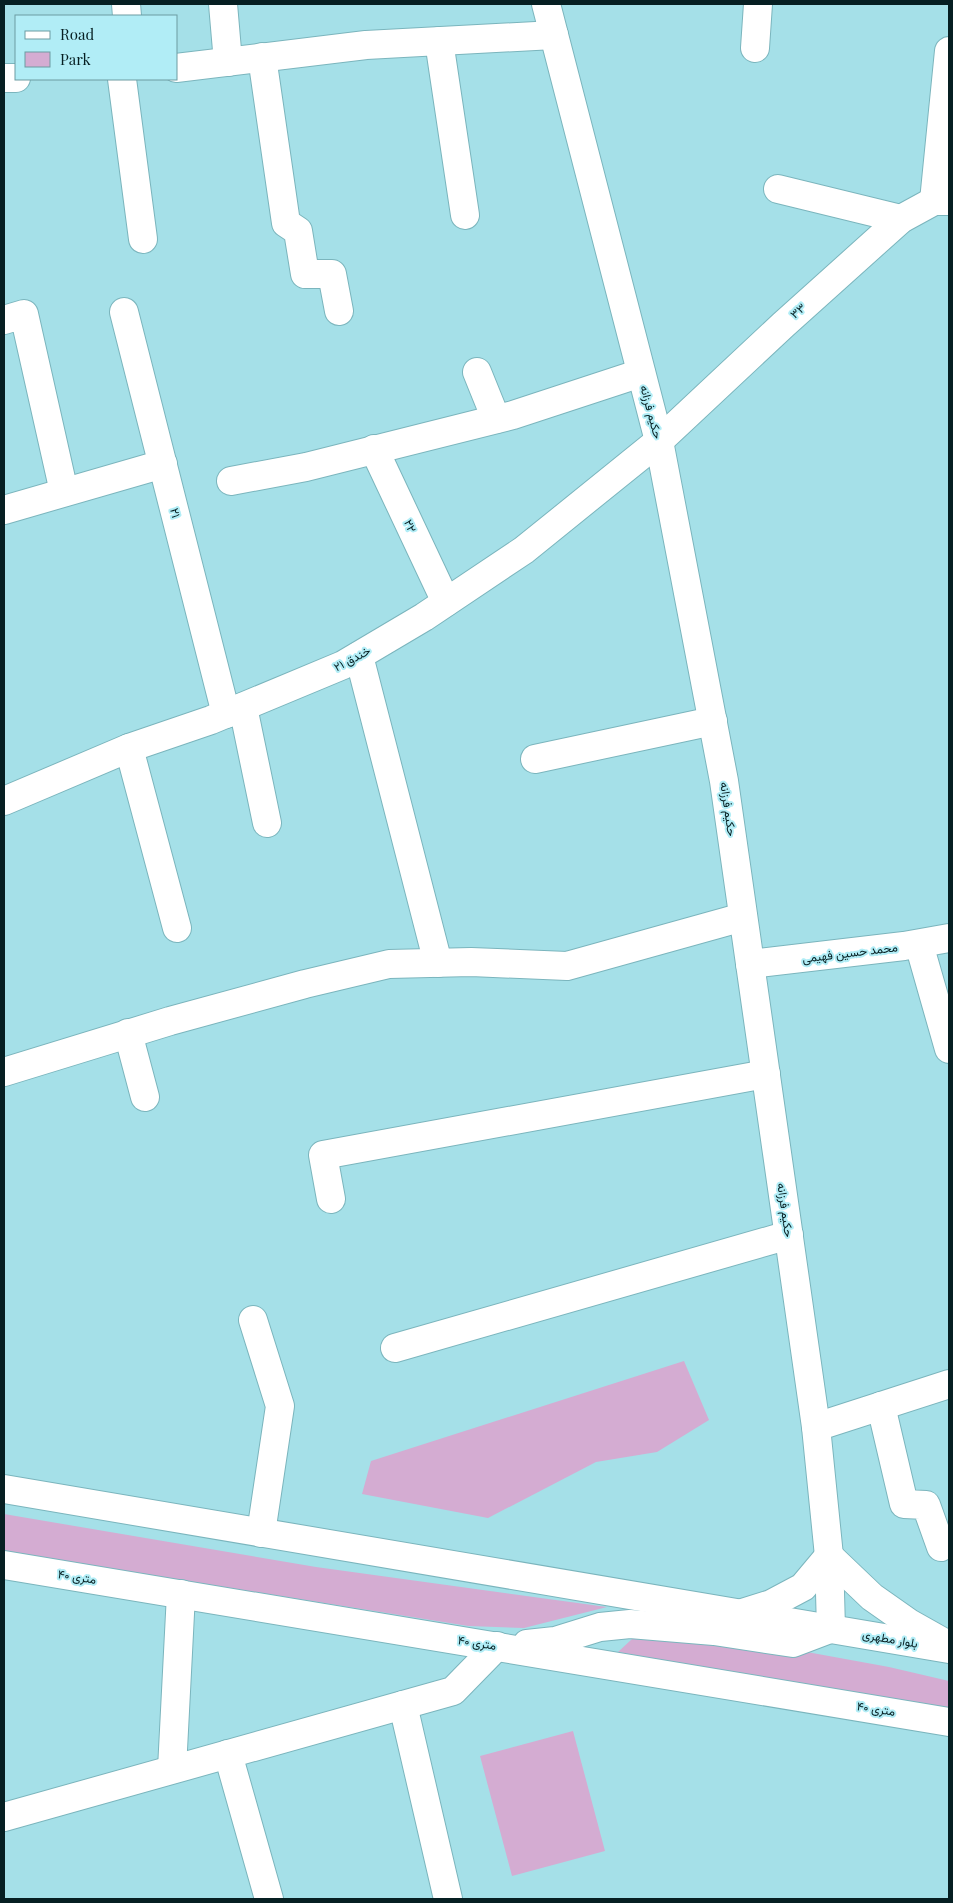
<svg xmlns="http://www.w3.org/2000/svg" width="953" height="1903" viewBox="0 0 953 1903" font-family="'Playfair Display',Vazirmatn,serif">
<style>
.green{fill:#d4acd2}
.lines{fill:none;stroke-linecap:round;stroke-linejoin:round}
.minor-casing{stroke:#7bb5bd;stroke-width:30}
.major-casing{stroke:#7bb5bd;stroke-width:30}
.minor{stroke:#fff;stroke-width:28}
.major{stroke:#fff;stroke-width:28}
.labels{text-anchor:middle;stroke-width:4;stroke-linejoin:round;paint-order:stroke}
.street-label{font-size:12px;fill:#061f22;stroke:#b1edf6}
</style>
<rect width="100%" height="100%" fill="#a5e0e8"/>
<g class="green">
<polygon points="684,1361 709,1420 657,1452 596,1462 488,1518 362,1494 371,1461"/>
<polygon points="4,1514 316,1567 607,1607 524,1628 468,1626 4,1552"/>
<polygon points="632,1639 796,1650 889,1667 949,1681 949,1711 618,1652"/>
<polygon points="573,1731 605,1851 512,1876 480,1756"/>
</g>
<g class="lines">
<g class="minor-casing">
<g id="minor">
<polyline points="126,4 127,16"/>
<polyline points="223,4 228,62"/>
<polyline points="439,41 465,215"/>
<polyline points="755,48 758,4"/>
<polyline points="262,57 286,223 298,231 305,274 332,274 339,311"/>
<polyline points="176,68 366,45 554,35"/>
<polyline points="4,78 16,78"/>
<polyline points="122,79 143,239"/>
<polyline points="778,189 901,219"/>
<polyline points="934,201 949,51"/>
<polyline points="124,312 226,714"/>
<polyline points="4,320 24,314 64,492"/>
<polyline points="477,372 496,419"/>
<polyline points="374,449 446,602"/>
<polyline points="231,481 306,467 513,415 641,373"/>
<polyline points="4,510 163,464"/>
<polyline points="359,656 438,963"/>
<polyline points="243,707 267,823"/>
<polyline points="129,748 177,928"/>
<polyline points="535,759 713,721"/>
<polyline points="4,801 129,748 211,720 343,665 424,617 524,550 659,441 783,325 901,219 934,201 949,201"/>
<polyline points="919,944 949,1049"/>
<polyline points="750,964 904,946 949,938"/>
<polyline points="128,1033 145,1097"/>
<polyline points="4,1072 170,1021 305,984 389,964 471,962 567,966 743,917"/>
<polyline points="331,1199 323,1155 766,1074"/>
<polyline points="253,1320 280,1406 261,1533"/>
<polyline points="395,1348 789,1235"/>
<polyline points="881,1406 904,1504 926,1505 941,1547"/>
<polyline points="816,1427 949,1384"/>
<polyline points="403,1705 448,1899"/>
<polyline points="228,1754 269,1899"/>
<polyline points="172,1769 181,1594"/>
<polyline points="4,1817 453,1691 497,1646"/>
</g>
</g>
<g class="major-casing">
<g id="major">
<polyline points="546,4 659,441 724,781 816,1427 829,1556 831,1629"/>
<polyline points="4,1489 949,1649"/>
<polyline points="4,1565 949,1722"/>
<polyline points="742,1613 771,1604 803,1587 829,1556 872,1597 909,1623 941,1641"/>
<polyline points="527,1644 555,1641 600,1627 630,1624 714,1631 793,1643 830,1629"/>
</g>
</g>
<use href="#minor" class="minor"/>
<use href="#major" class="major"/>
</g>
<g class="labels">
<g class="street-label">
<text transform="translate(798 311) rotate(-42)" y="4">۳۳</text>
<text transform="translate(651 412) rotate(75)" y="4">حکیم فرزانه</text>
<text transform="translate(175 513) rotate(76)" y="4">۲۱</text>
<text transform="translate(410 526) rotate(65)" y="4">۲۲</text>
<text transform="translate(352 659) rotate(-28)" y="4">۲۱ خندق</text>
<text transform="translate(728 809) rotate(82)" y="4">حکیم فرزانه</text>
<text transform="translate(850 953) rotate(-7)" y="4">محمد حسین فهیمی</text>
<text transform="translate(785 1210) rotate(82)" y="4">حکیم فرزانه</text>
<text transform="translate(77 1577) rotate(9)" y="4">۴۰ متری</text>
<text transform="translate(890 1639) rotate(10)" y="4">بلوار مطهری</text>
<text transform="translate(477 1643) rotate(9)" y="4">۴۰ متری</text>
<text transform="translate(876 1709) rotate(9)" y="4">۴۰ متری</text>
</g>
</g>
<rect width="953" height="1903" fill="none" stroke="#061f22" stroke-width="10"/>
<rect x="15" y="15" width="162" height="65" fill="#b1edf6" stroke="#6d9ba1"/>
<rect x="25" y="31" width="25" height="8" fill="#ffffff" stroke="#6d9ba1"/>
<text x="60" y="40" font-size="15" fill="#061f22">Road</text>
<rect x="25" y="52" width="25" height="15" fill="#d4acd2" stroke="#6d9ba1"/>
<text x="60" y="65" font-size="15" fill="#061f22">Park</text>
</svg>
